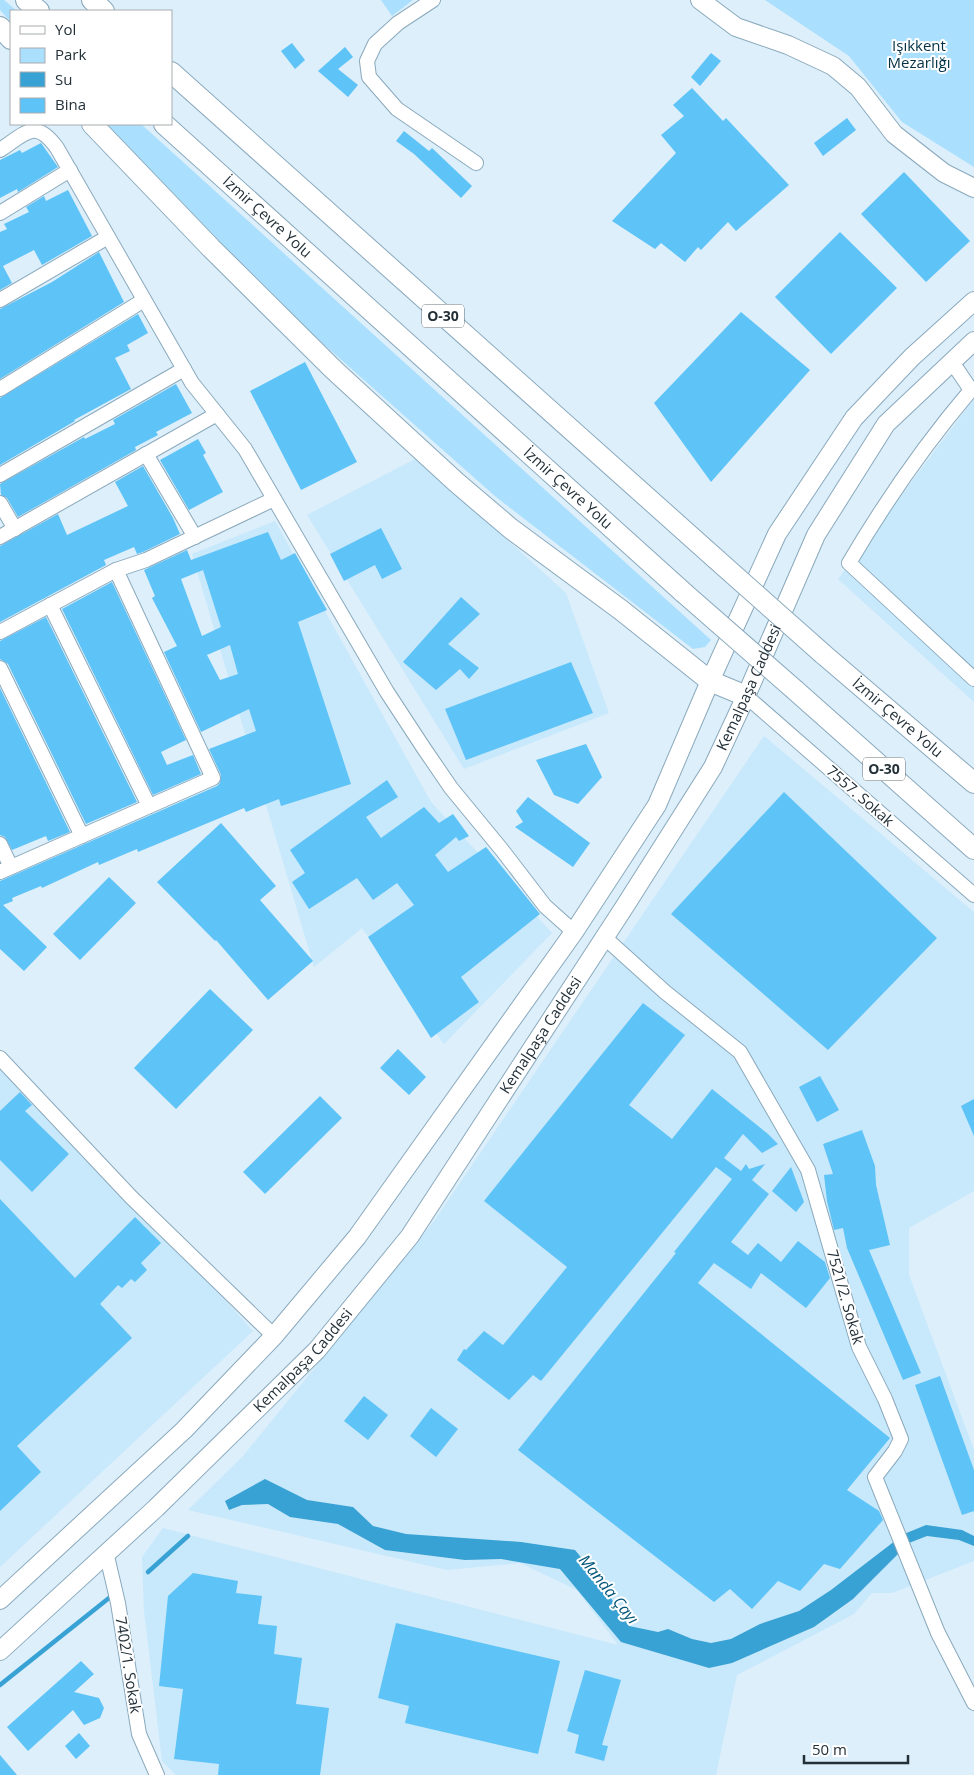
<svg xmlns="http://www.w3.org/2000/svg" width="974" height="1775" viewBox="0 0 974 1775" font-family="'Open Sans',sans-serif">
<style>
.built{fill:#c8e8fb}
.green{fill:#aadffe}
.water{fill:#39a2d4}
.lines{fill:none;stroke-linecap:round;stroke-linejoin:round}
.stream{stroke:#39a2d4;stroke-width:4.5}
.building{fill:#5ec3f7;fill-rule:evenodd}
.minor-casing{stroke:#8aa9bc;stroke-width:16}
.major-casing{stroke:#8aa9bc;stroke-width:20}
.highway-casing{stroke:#8aa9bc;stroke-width:22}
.minor{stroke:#fff;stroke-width:14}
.major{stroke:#fff;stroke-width:18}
.highway{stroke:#fff;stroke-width:20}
.highway-bridge-casing{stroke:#8aa9bc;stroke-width:22;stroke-linecap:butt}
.highway-bridge{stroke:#fff;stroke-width:20}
.labels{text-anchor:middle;stroke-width:4;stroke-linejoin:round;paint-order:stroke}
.shield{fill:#fff;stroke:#656e74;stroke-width:1}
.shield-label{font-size:14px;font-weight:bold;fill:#233038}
.park-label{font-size:15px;fill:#023146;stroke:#fff}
.street-label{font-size:15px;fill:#233038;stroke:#fff}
.water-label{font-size:16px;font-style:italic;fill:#005578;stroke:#fff}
</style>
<rect width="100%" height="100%" fill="#dceffb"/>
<g class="built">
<polygon points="974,399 974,702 838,579"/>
<polygon points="417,458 566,593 609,713 464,769 307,515"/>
<polygon points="275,521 431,802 552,933 444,1044 362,928 314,967 192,554"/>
<polygon points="764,736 974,912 974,1191 909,1228 909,1275 974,1450 974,1561 892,1593 872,1593 854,1614 737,1675 716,1775 176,1775 162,1761 144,1611 142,1557 163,1528 618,1645 577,1590 520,1563 447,1570 188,1510 243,1456 434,1221"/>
<polygon points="0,1052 253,1331 0,1567"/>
</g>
<g class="green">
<polygon points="0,0 4,0 17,11 11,11 11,22 0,10"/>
<polygon points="381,0 413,0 392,16"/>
<polygon points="765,0 974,0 974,167 902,122 849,56"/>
<polygon points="106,124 141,124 711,640 705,647 693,649 496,497 294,318"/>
</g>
<polygon class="water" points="265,1479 307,1500 353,1507 373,1526 406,1534 521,1542 575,1550 598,1578 629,1626 658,1632 668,1629 692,1639 711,1643 731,1639 760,1624 799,1611 831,1590 904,1534 926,1525 962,1530 974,1536 974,1546 959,1540 927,1536 909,1543 853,1599 814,1627 732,1663 709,1668 621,1642 560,1569 501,1559 465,1560 385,1550 338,1524 290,1517 268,1504 242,1505 229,1510 225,1501"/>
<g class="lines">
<g class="stream">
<polyline points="148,1572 188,1536"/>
<polyline points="0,1685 109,1598"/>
</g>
</g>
<g class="building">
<polygon points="292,43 305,60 295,69 281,51"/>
<polygon points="345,47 353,57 338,69 358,85 348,97 318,71"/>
<polygon points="711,53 721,61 700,86 691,77"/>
<polygon points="692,88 723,121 726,118 789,185 736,231 728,222 701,250 698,247 685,262 661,243 655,249 612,221 676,153 661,135 684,116 673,105"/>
<polygon points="847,118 856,130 823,156 814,143"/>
<polygon points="404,131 429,151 432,148 472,186 461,198 414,154 396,141"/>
<polygon points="41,143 58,167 18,192 17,189 0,198 0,160 20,150 22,153"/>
<polygon points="904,172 970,241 926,282 861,214"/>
<polygon points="68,190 92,236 42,265 34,250 3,266 12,283 0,290 0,232 7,229 4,224 29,212 26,207 44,196 46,201"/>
<polygon points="840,232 897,288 831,354 775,297"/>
<polygon points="99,252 124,302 0,379 0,309 52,282"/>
<polygon points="741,312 810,370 711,482 654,403"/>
<polygon points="138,314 148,333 127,345 130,351 115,358 131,389 74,420 75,421 0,465 0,398"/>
<polygon points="305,362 357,462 301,490 250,391"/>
<polygon points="176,384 192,413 156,432 158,435 135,447 136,450 18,517 7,498 1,495 0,484 84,437 85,439 115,424 113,420"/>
<polygon points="198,439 206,453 203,455 223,492 189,510 160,460"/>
<polygon points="143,466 173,518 180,534 143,552 137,554 134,547 104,560 106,565 0,622 0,546 58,514 67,535 128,506 115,482"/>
<polygon points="381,528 402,569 382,579 375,565 344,581 330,554"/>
<path d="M268,532L281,560L295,553L327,610L298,622L351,784L281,806L279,799L246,812L244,808L138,852L137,849L99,865L98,862L42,888L41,886L12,898L13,901L3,905L47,947L24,971L0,949V881L217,786L220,783L221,775L209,749L256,731L249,709L201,732L164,652L177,646L152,598L155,596L144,570L187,550L191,560ZM203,570L221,627L202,636L181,579ZM230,645L238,674L220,680L207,655Z"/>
<polygon points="112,582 186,740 161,752 167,765 193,755 201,774 153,795 62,609"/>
<polygon points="461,597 480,614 448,644 479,668 469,679 460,669 436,690 403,662"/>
<polygon points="46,617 137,802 86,824 8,664 0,659 0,641"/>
<polygon points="571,662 593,713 466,760 445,709"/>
<polygon points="0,688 70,832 48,841 46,836 12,850 5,837 0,835"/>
<polygon points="586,744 602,777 578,804 554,795 536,760"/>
<polygon points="387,780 398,797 366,817 381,838 424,807 439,823 453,814 469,836 459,841 456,837 435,855 448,872 486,847 540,914 461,977 479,1002 431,1038 368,937 414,905 397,883 373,900 357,878 309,909 292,882 305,873 290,850"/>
<polygon points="784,792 937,938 828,1050 671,914"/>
<polygon points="528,797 590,843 573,867 515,827 523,822 516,811"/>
<polygon points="221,823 276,886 260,900 313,961 268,1000 216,940 215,941 157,882"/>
<polygon points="109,877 136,903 80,960 53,934"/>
<polygon points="210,989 253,1030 176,1109 134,1068"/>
<polygon points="643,1003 685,1035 629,1105 672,1139 712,1089 768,1134 778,1144 762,1153 743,1134 724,1158 741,1171 746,1164 749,1169 765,1164 752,1180 769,1194 731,1242 748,1255 758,1243 781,1262 798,1241 825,1262 830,1278 806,1308 761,1273 751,1289 714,1263 698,1283 890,1438 847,1490 879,1511 883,1520 840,1569 824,1564 800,1591 778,1581 752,1609 730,1589 714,1602 518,1450 676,1253 674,1252 732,1179 716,1167 541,1381 533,1375 509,1400 457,1360 464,1349 466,1350 484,1331 503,1345 567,1267 484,1201"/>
<polygon points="398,1049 426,1077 409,1095 380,1068"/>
<polygon points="820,1076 839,1110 817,1122 799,1087"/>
<polygon points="20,1092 32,1105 25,1111 69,1154 32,1192 0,1160 0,1111"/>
<polygon points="320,1096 342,1118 265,1194 243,1172"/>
<polygon points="974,1099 974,1136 961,1106"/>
<polygon points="862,1130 875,1166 876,1185 890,1245 869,1250 921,1373 903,1380 847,1248 843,1228 834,1230 827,1201 824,1175 833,1174 823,1144"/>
<polygon points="791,1167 804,1202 796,1212 772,1191"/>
<polygon points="0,1199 75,1278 135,1217 161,1243 141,1263 147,1270 135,1282 131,1279 122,1288 118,1285 100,1304 132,1338 17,1446 41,1472 0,1511"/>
<polygon points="940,1376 974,1470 974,1511 962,1515 915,1385"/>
<polygon points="364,1396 388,1415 368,1440 344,1421"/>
<polygon points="431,1408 458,1429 436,1457 410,1436"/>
<polygon points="193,1573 238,1581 236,1593 262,1596 258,1624 277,1626 274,1654 302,1658 296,1704 329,1708 320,1775 218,1775 219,1764 174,1759 183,1689 159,1686 168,1596"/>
<polygon points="396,1623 560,1661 538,1754 405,1723 409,1706 378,1698"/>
<polygon points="81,1661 94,1674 74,1692 99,1698 104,1708 100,1718 84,1725 73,1710 28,1751 7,1727"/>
<polygon points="585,1670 621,1680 602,1745 608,1746 604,1761 575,1753 579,1735 567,1731"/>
<polygon points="79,1733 90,1746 76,1759 65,1746"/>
<polygon points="0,1755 17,1775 0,1775"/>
</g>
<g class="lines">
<g class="minor-casing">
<g id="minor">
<polyline points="433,0 398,23 375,44 367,61 369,77 397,109 476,163"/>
<path d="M0,150C26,133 35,118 57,148L192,383L245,449L387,692L423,747L451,788L502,850L545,906L574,932"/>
<polyline points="0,213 70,170"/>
<polyline points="0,300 108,237"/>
<path d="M952,362L971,390C925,444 885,502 849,563L974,679"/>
<polyline points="0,389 144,300"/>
<polyline points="146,454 195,537"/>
<polyline points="0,475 184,369"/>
<polyline points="0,503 15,529"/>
<polyline points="0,537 217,414"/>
<polyline points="50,605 149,806"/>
<polyline points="0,632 116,570 146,560 274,499"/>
<polyline points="0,668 82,836"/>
<polyline points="746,696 974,895"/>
<polyline points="0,844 11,867"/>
<polyline points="0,872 213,778 116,570"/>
<polyline points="604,937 665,992 740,1052 808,1170 859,1347 885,1399 901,1439 895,1451 875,1477 938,1633 974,1703"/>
<polyline points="0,1058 131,1197 274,1336"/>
<polyline points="106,1552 118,1603 139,1734 157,1775"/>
</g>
</g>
<g class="major-casing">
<g id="major">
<polyline points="700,0 736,27 788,45 833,66 858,87 894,134 944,173 974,188"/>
<polyline points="0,1600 184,1430 274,1336 357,1237 574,932 657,805 710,681 777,534 854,418 912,357 974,301"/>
<path id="s1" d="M0,1651L156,1508L317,1350L410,1236L625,906L713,767L746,696L816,535L886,424L974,341"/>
</g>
</g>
<g class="highway-casing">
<g id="highway">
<polyline points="26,0 39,11"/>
<polyline points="92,0 104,11"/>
<polyline points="0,27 11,39"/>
<polyline points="171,72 716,559"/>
<polyline points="92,124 211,248 334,370 456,482 510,528 621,610 710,681 746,696"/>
<path id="s2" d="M164,124L684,593"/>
<path id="s3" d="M823,654L974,783"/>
<polyline points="795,690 974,849"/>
</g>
</g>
<use href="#minor" class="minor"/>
<use href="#major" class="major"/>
<use href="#highway" class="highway"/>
<g class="highway-bridge-casing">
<g id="highway-bridge">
<polyline points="716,559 823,654"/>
<polyline points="684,593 795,690"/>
</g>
</g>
<use href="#highway-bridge" class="highway-bridge"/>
</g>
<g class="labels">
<g class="shield">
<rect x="422" y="304.5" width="42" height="23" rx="4"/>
<rect x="863" y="757.5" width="42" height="23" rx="4"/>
</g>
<g class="shield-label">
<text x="443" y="321">O-30</text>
<text x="884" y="774">O-30</text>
</g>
<g class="park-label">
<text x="919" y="51">Işıkkent<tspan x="919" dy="17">Mezarlığı</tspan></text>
</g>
<g class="street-label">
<text dy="5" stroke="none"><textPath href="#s2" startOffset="139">İzmir Çevre Yolu</textPath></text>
<text dy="5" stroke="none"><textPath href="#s2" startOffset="544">İzmir Çevre Yolu</textPath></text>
<text dy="5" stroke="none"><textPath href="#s1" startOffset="1230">Kemalpaşa Caddesi</textPath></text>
<text dy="5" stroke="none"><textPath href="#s3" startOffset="98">İzmir Çevre Yolu</textPath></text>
<text transform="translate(860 796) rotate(41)" y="5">7557. Sokak</text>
<text dy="5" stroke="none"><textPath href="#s1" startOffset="824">Kemalpaşa Caddesi</textPath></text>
<text transform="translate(845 1297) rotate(74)" y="5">7521/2. Sokak</text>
<text dy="5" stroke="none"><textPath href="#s1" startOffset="420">Kemalpaşa Caddesi</textPath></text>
<text transform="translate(128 1665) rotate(81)" y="5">7402/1. Sokak</text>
</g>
<g class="water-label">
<text transform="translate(609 1589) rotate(51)" y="6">Manda Çayı</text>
</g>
</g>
<rect x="10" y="10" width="162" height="115" fill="#ffffff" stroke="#a7acaf"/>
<rect x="20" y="26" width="25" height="8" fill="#ffffff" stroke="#a7acaf"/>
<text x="55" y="35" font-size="15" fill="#233038">Yol</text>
<rect x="20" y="48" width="25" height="15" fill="#aadffe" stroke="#a7acaf"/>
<text x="55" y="60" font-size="15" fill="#233038">Park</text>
<rect x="20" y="72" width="25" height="15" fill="#39a2d4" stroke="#a7acaf"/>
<text x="55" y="85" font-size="15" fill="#233038">Su</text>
<rect x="20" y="98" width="25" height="15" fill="#5ec3f7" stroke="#a7acaf"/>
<text x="55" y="110" font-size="15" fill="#233038">Bina</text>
<path d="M804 1755v8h104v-8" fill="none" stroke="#233038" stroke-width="2.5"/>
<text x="812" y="1755" font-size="15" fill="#233038" stroke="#ffffff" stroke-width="4" paint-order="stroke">50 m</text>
</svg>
